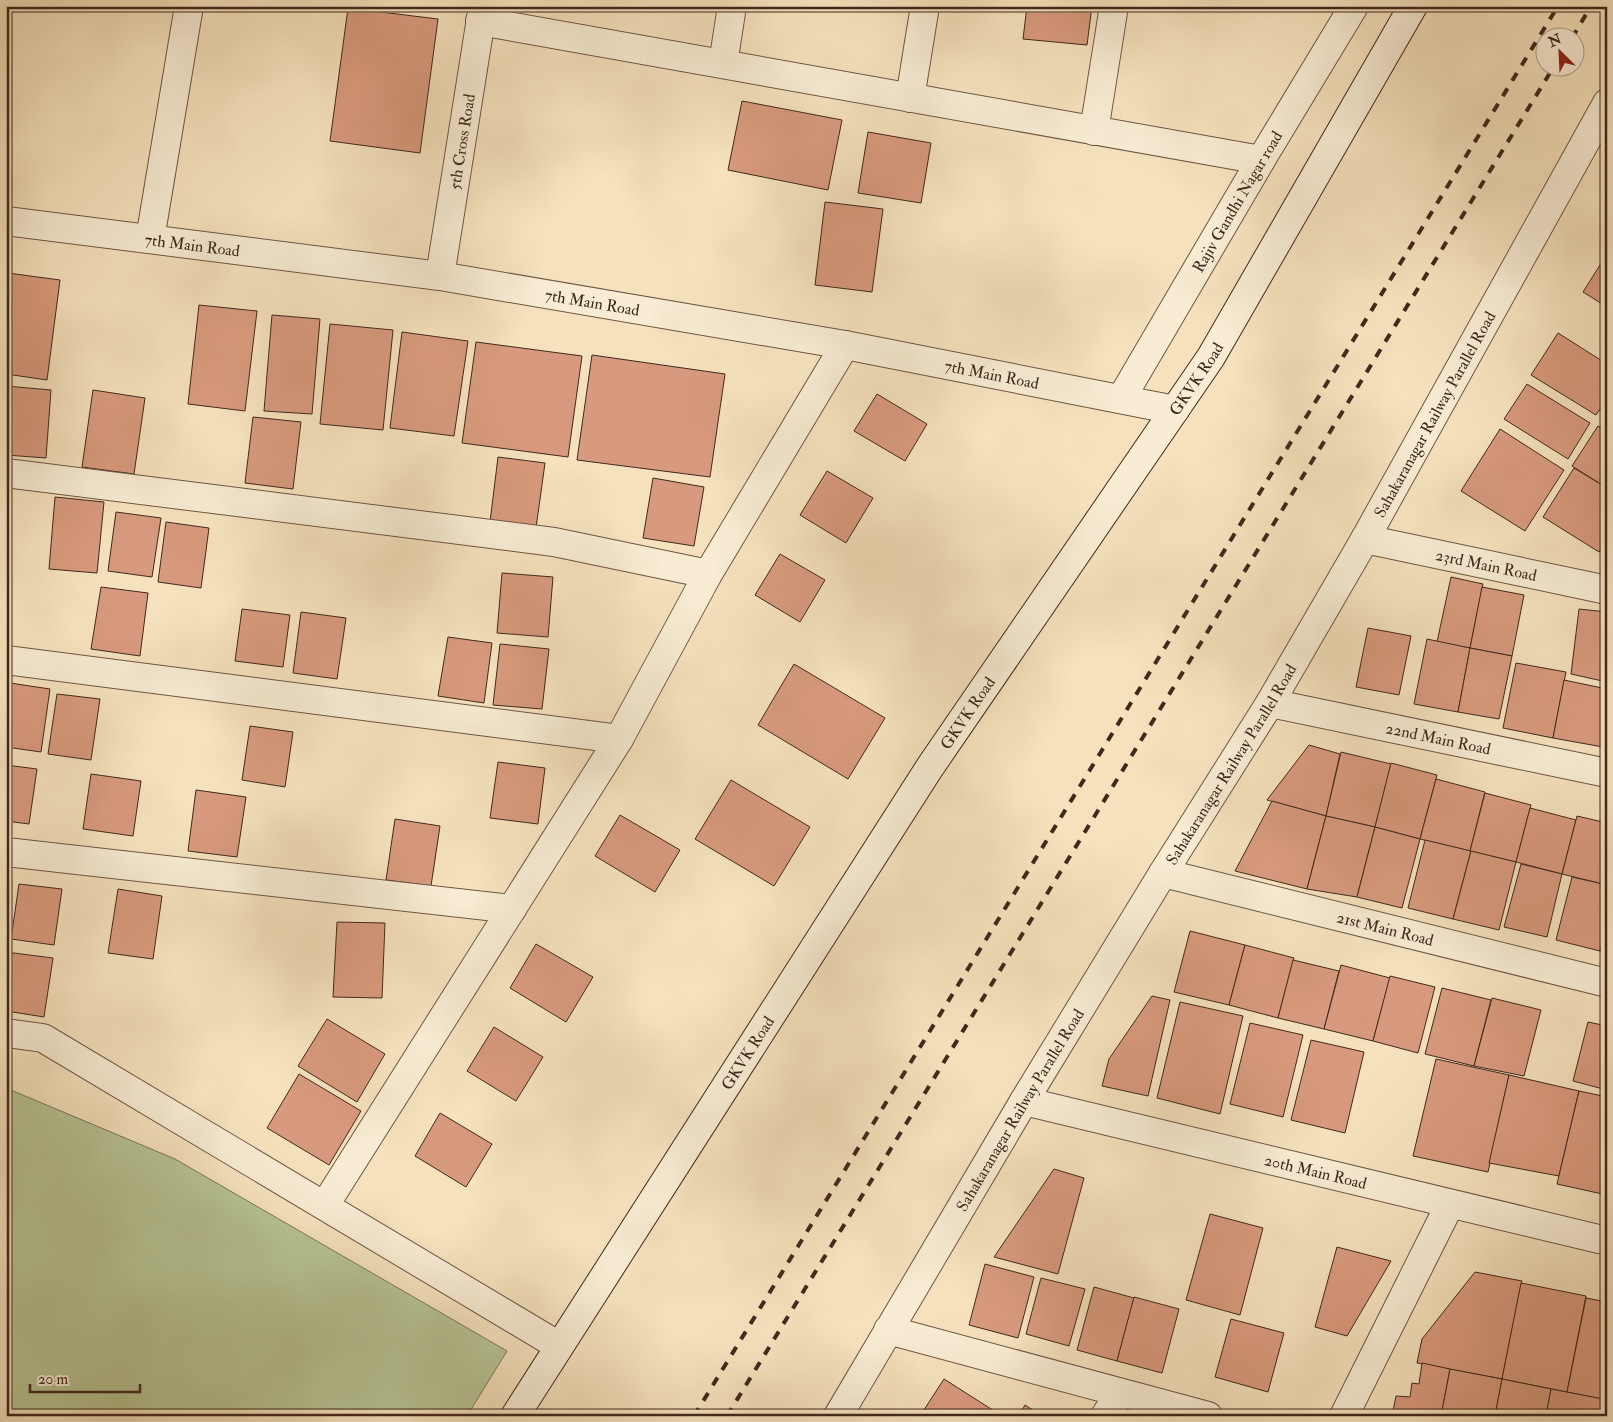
<svg xmlns="http://www.w3.org/2000/svg" width="1613" height="1422" viewBox="0 0 1613 1422" font-family="'IM FELL Double Pica',serif">
<style>
.green{fill:#b7c495;stroke:#7c7659}
.building{fill:#d89a7e;stroke:#41281d}
.lines{fill:none;stroke-linecap:round;stroke-linejoin:round}
.minor-casing{stroke:#6e5645;stroke-width:30}
.tertiary-casing{stroke:#6e5645;stroke-width:30}
.secondary-casing{stroke:#41281d;stroke-width:30}
.minor{stroke:#f8ecd4;stroke-width:28}
.tertiary{stroke:#f8ecd4;stroke-width:28}
.secondary{stroke:#f8ecd4;stroke-width:28}
.rail{stroke:#41281d;stroke-width:4;stroke-dasharray:9 9;stroke-linecap:butt}
.labels{text-anchor:middle;stroke-width:4.5;stroke-linejoin:round;paint-order:stroke}
.street-label{font-size:16px;fill:#41281d;stroke:#f8ecd4}
</style>
<rect width="100%" height="100%" fill="#f5e2bd"/>
<filter id="stains"><feTurbulence type="fractalNoise" baseFrequency=".004" numOctaves="4"/><feColorMatrix values="0 0 0 0 .2 0 0 0 0 .09 0 0 0 0 .02 0 0 0 .5 -.17"/></filter>
<radialGradient id="worn" r=".72"><stop offset=".6" stop-color="#630" stop-opacity="0"/><stop offset="1" stop-color="#630" stop-opacity=".3"/></radialGradient>
<polygon class="green" points="6,1088 175,1159 507,1351 467,1416 6,1416"/>
<g class="building">
<polygon points="1027,6 1092,6 1087,45 1023,39"/>
<polygon points="348,8 438,19 420,153 330,141"/>
<polygon points="742,101 842,120 828,190 728,170"/>
<polygon points="868,132 931,143 921,203 858,193"/>
<polygon points="825,202 883,209 872,292 815,285"/>
<polygon points="1607,254 1607,307 1583,292"/>
<polygon points="8,273 60,280 47,380 6,374 6,285"/>
<polygon points="199,305 257,311 245,411 188,404"/>
<polygon points="272,315 320,319 312,414 264,411"/>
<polygon points="330,324 393,330 383,430 320,424"/>
<polygon points="402,332 468,341 454,436 390,428"/>
<polygon points="1558,333 1607,364 1607,399 1596,415 1531,375"/>
<polygon points="476,342 582,356 568,457 462,443"/>
<polygon points="592,355 725,374 710,477 577,460"/>
<polygon points="1527,384 1590,423 1568,459 1504,419"/>
<polygon points="6,386 51,390 46,458 6,455"/>
<polygon points="93,390 145,398 134,474 82,467"/>
<polygon points="877,394 927,424 905,461 854,431"/>
<polygon points="253,417 301,422 293,489 245,483"/>
<polygon points="1598,426 1607,432 1607,488 1572,466"/>
<polygon points="1500,429 1564,470 1525,531 1461,491"/>
<polygon points="498,457 545,463 536,528 490,522"/>
<polygon points="1574,468 1607,488 1607,540 1599,552 1543,517"/>
<polygon points="827,471 873,498 846,543 800,515"/>
<polygon points="653,478 704,487 694,546 643,538"/>
<polygon points="55,497 104,502 97,573 49,569"/>
<polygon points="116,512 161,518 152,577 108,571"/>
<polygon points="166,522 209,528 201,588 158,582"/>
<polygon points="780,554 825,580 800,622 755,595"/>
<polygon points="502,573 553,577 548,637 497,633"/>
<polygon points="1451,577 1483,584 1470,648 1437,642"/>
<polygon points="101,587 148,593 140,656 91,649"/>
<polygon points="1482,587 1524,595 1512,656 1470,648"/>
<polygon points="242,609 290,615 283,667 235,661"/>
<polygon points="1579,609 1607,612 1607,682 1571,674"/>
<polygon points="301,612 346,618 337,679 293,673"/>
<polygon points="1368,628 1411,636 1399,695 1356,687"/>
<polygon points="448,637 492,643 484,703 438,696"/>
<polygon points="1427,639 1470,648 1458,712 1414,704"/>
<polygon points="500,644 549,649 542,709 493,705"/>
<polygon points="1470,648 1512,656 1499,719 1458,712"/>
<polygon points="1516,663 1566,672 1553,738 1503,728"/>
<polygon points="794,664 885,718 848,779 758,725"/>
<polygon points="1564,680 1607,689 1607,727 1603,747 1553,738"/>
<polygon points="10,683 50,689 41,752 6,747 6,707"/>
<polygon points="57,694 100,699 91,760 48,754"/>
<polygon points="250,726 293,732 285,787 242,780"/>
<polygon points="1309,745 1340,754 1326,816 1267,800"/>
<polygon points="1341,752 1391,764 1375,827 1326,816"/>
<polygon points="498,762 545,768 538,824 490,818"/>
<polygon points="1391,763 1437,775 1420,839 1375,827"/>
<polygon points="6,765 37,769 29,824 6,821"/>
<polygon points="91,774 141,781 133,836 83,829"/>
<polygon points="1436,779 1485,792 1470,851 1420,839"/>
<polygon points="731,780 810,827 774,886 695,839"/>
<polygon points="196,790 246,797 237,857 188,851"/>
<polygon points="1485,793 1531,805 1516,862 1470,851"/>
<polygon points="1272,801 1326,816 1307,889 1235,871"/>
<polygon points="1530,808 1576,820 1562,874 1516,862"/>
<polygon points="620,815 680,850 655,892 595,856"/>
<polygon points="1326,816 1375,827 1357,897 1307,889"/>
<polygon points="1577,816 1607,823 1607,885 1562,874"/>
<polygon points="395,819 440,826 431,886 386,880"/>
<polygon points="1375,827 1420,839 1402,908 1357,897"/>
<polygon points="1425,840 1471,851 1453,919 1408,908"/>
<polygon points="1471,851 1516,862 1499,930 1453,919"/>
<polygon points="1521,864 1562,874 1547,937 1504,927"/>
<polygon points="1572,877 1607,885 1607,924 1600,951 1556,940"/>
<polygon points="6,879 12,880 6,919"/>
<polygon points="19,884 62,889 54,945 11,939"/>
<polygon points="118,889 162,896 153,959 108,953"/>
<polygon points="337,922 385,923 382,998 333,997"/>
<polygon points="1607,924 1607,953 1600,951"/>
<polygon points="1190,931 1245,945 1229,1005 1174,992"/>
<polygon points="536,944 593,977 566,1022 510,988"/>
<polygon points="1245,945 1294,958 1278,1018 1229,1005"/>
<polygon points="6,952 53,958 44,1017 6,1011"/>
<polygon points="1293,960 1339,971 1324,1029 1278,1018"/>
<polygon points="1341,965 1390,978 1373,1041 1324,1029"/>
<polygon points="1390,976 1435,987 1418,1053 1373,1041"/>
<polygon points="1442,988 1491,1000 1474,1066 1425,1054"/>
<polygon points="1152,996 1170,1000 1148,1096 1102,1086 1109,1059"/>
<polygon points="1492,998 1541,1010 1524,1076 1474,1066"/>
<polygon points="1180,1002 1243,1016 1220,1114 1157,1098"/>
<polygon points="327,1019 385,1054 357,1102 298,1066"/>
<polygon points="1588,1022 1607,1026 1607,1090 1573,1081"/>
<polygon points="1250,1023 1303,1035 1283,1117 1230,1104"/>
<polygon points="494,1027 543,1057 516,1101 467,1071"/>
<polygon points="1311,1040 1364,1052 1345,1133 1291,1120"/>
<polygon points="1436,1059 1509,1075 1488,1172 1413,1156"/>
<polygon points="299,1074 361,1111 329,1165 267,1128"/>
<polygon points="1509,1075 1579,1091 1559,1176 1489,1163"/>
<polygon points="1579,1091 1607,1097 1607,1195 1557,1184"/>
<polygon points="440,1113 492,1144 466,1187 415,1156"/>
<polygon points="1054,1169 1084,1178 1058,1274 994,1257"/>
<polygon points="1210,1214 1263,1228 1240,1315 1186,1300"/>
<polygon points="1337,1247 1391,1261 1347,1336 1315,1327"/>
<polygon points="985,1264 1034,1277 1018,1338 969,1325"/>
<polygon points="1475,1272 1522,1281 1502,1379 1417,1363 1422,1339"/>
<polygon points="1041,1278 1085,1289 1069,1346 1026,1334"/>
<polygon points="1521,1283 1586,1296 1567,1392 1502,1379"/>
<polygon points="1094,1287 1134,1298 1117,1361 1077,1350"/>
<polygon points="1134,1297 1179,1309 1162,1373 1117,1361"/>
<polygon points="1586,1298 1607,1302 1607,1400 1567,1392"/>
<polygon points="1231,1319 1284,1333 1268,1392 1215,1377"/>
<polygon points="1422,1363 1450,1369 1441,1416 1392,1416 1396,1396 1410,1397 1412,1383 1419,1384"/>
<polygon points="1450,1369 1502,1379 1495,1416 1441,1416"/>
<polygon points="944,1379 1002,1416 920,1416"/>
<polygon points="1502,1379 1551,1389 1546,1416 1495,1416"/>
<polygon points="1551,1389 1603,1399 1600,1416 1546,1416"/>
<polygon points="1603,1399 1607,1400 1607,1416 1600,1416"/>
<polygon points="1025,1405 1042,1416 1019,1416"/>
</g>
<g class="lines">
<g class="minor-casing">
<g id="minor">
<polyline points="480,21 1261,160"/>
<polyline points="723,64 732,6"/>
<polyline points="910,98 925,6"/>
<polyline points="1094,131 1114,6"/>
<path id="s1" d="M6,221L440,276L845,345L1175,410"/>
<polyline points="150,239 189,6"/>
<path id="s2" d="M440,276L483,6"/>
<path id="s3" d="M1121,399L1261,160L1354,6"/>
<polyline points="6,473 554,542 708,574"/>
<path id="s4" d="M1365,539L1607,590"/>
<polyline points="6,660 619,739 325,1205"/>
<path id="s5" d="M1270,703L1607,773"/>
<polyline points="619,739 708,574 845,345"/>
<polyline points="6,852 512,909"/>
<path id="s6" d="M1163,873L1607,983"/>
<polyline points="6,1033 43,1038 559,1346"/>
<polyline points="888,1330 1208,1416"/>
<polyline points="1105,1416 1120,1393"/>
<polyline points="1344,1416 1450,1204"/>
</g>
</g>
<g class="tertiary-casing">
<g id="tertiary">
<path id="s7" d="M1024,1101L1607,1241"/>
<path id="s8" d="M838,1416L1024,1101L1163,873L1270,703L1365,539L1607,103"/>
</g>
</g>
<g class="secondary-casing">
<g id="secondary">
<path id="s9" d="M515,1416L930,767L1211,357L1413,6"/>
</g>
</g>
<use href="#minor" class="minor"/>
<use href="#tertiary" class="tertiary"/>
<use href="#secondary" class="secondary"/>
<g class="rail">
<polyline points="1572,38 1591,6"/>
<polyline points="694,1416 1558,6"/>
<polyline points="727,1416 1553,68"/>
</g>
</g>
<g class="labels">
<g class="street-label">
<text dy="6" stroke="none"><textPath href="#s2" startOffset="136">5th Cross Road</textPath></text>
<text dy="6" stroke="none"><textPath href="#s3" startOffset="229">Rajiv Gandhi Nagar road</textPath></text>
<text dy="6" stroke="none"><textPath href="#s1" startOffset="188">7th Main Road</textPath></text>
<text dy="6" stroke="none"><textPath href="#s1" startOffset="592">7th Main Road</textPath></text>
<text dy="6" stroke="none"><textPath href="#s1" startOffset="998">7th Main Road</textPath></text>
<text dy="6" stroke="none"><textPath href="#s9" startOffset="1241">GKVK Road</textPath></text>
<text dy="6" stroke="none"><textPath href="#s8" startOffset="1166">Sahakaranagar Railway Parallel Road</textPath></text>
<text dy="6" stroke="none"><textPath href="#s4" startOffset="124">23rd Main Road</textPath></text>
<text dy="6" stroke="none"><textPath href="#s9" startOffset="836">GKVK Road</textPath></text>
<text dy="6" stroke="none"><textPath href="#s5" startOffset="172">22nd Main Road</textPath></text>
<text dy="6" stroke="none"><textPath href="#s8" startOffset="761">Sahakaranagar Railway Parallel Road</textPath></text>
<text dy="6" stroke="none"><textPath href="#s6" startOffset="229">21st Main Road</textPath></text>
<text dy="6" stroke="none"><textPath href="#s9" startOffset="431">GKVK Road</textPath></text>
<text dy="6" stroke="none"><textPath href="#s8" startOffset="356">Sahakaranagar Railway Parallel Road</textPath></text>
<text dy="6" stroke="none"><textPath href="#s7" startOffset="300">20th Main Road</textPath></text>
</g>
</g>
<rect width="1613" height="1422" fill="none" stroke="#f5e2bd" stroke-width="25"/>
<rect x="8" y="8" width="1598" height="1407" fill="none" stroke="#41281d" stroke-width="2.5"/>
<rect x="12" y="12" width="1588" height="1397" fill="none" stroke="#41281d"/>
<g transform="translate(1560 52) rotate(336)"><circle r="24" fill="#f8ecd4" stroke="#af9e8b"/>
<path d="M0-4L9 19L0 12L-9 19Z" fill="#8f2418"/>
<text y="-8" font-size="14" font-weight="bold" text-anchor="middle" fill="#41281d">N</text>
</g>
<path d="M30 1384v8h110v-8" fill="none" stroke="#41281d" stroke-width="2.5"/>
<text x="38" y="1384" font-size="15" fill="#41281d" stroke="#f8ecd4" stroke-width="4" paint-order="stroke">20 m</text>
<rect width="100%" height="100%" filter="url(#stains)"/>
<rect width="100%" height="100%" fill="url(#worn)"/>
</svg>
